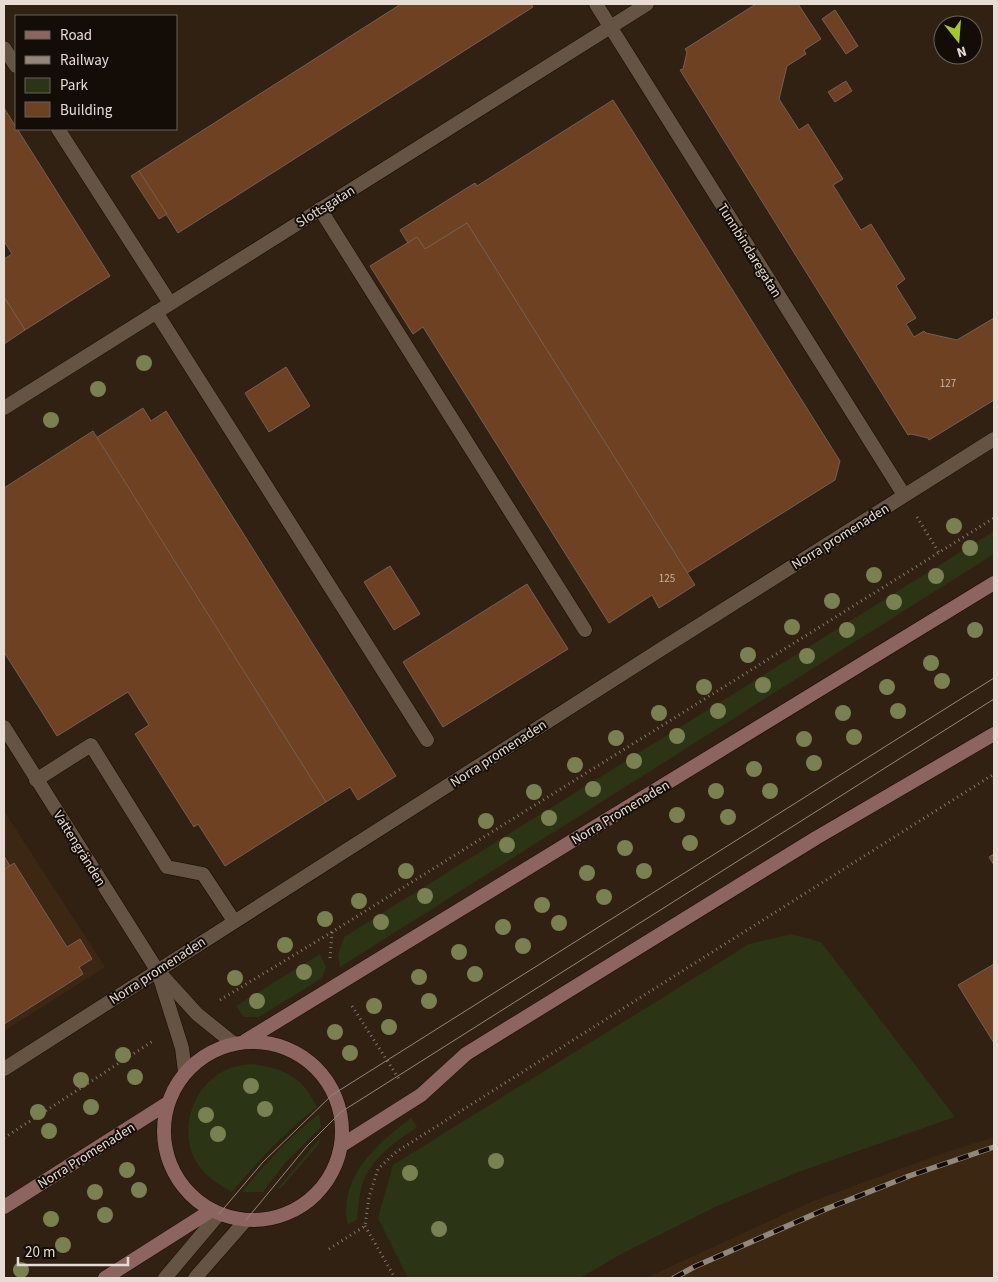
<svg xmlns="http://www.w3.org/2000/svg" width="998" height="1282" viewBox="0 0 998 1282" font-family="'Source Sans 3',sans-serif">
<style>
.built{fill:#3c2713}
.green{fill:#2b3415}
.building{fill:#6f4123;stroke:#755f52}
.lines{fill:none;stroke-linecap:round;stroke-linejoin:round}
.service-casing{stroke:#190a01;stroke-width:15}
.minor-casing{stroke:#190a01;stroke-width:15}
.secondary-casing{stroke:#190a01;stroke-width:15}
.path{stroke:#86786d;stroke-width:3;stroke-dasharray:1 4;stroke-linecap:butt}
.service{stroke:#655343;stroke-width:14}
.minor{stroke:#655343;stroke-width:14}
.secondary{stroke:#8c6460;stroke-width:14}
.tram{stroke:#93867b;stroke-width:1}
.rail-casing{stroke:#93867b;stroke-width:5.5}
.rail{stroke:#140d07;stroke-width:4;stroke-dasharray:11;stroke-linecap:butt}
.tree{fill:#7a8150}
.labels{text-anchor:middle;stroke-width:4;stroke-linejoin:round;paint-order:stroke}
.number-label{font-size:11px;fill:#c9b5a7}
.street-label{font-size:14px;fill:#e7dcd3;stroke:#140d07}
</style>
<rect width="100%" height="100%" fill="#312113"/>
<g class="built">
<polygon points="4,811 105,967 4,1031"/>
<polygon points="994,1137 994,1278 646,1278 813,1201 941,1154"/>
</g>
<g class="green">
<polygon points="994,531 994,554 340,967 338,955 344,937"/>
<polygon points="791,934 821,942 955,1117 801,1171 715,1207 623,1253 580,1278 408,1278 378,1218 393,1165 749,944"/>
<polygon points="320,954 326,967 322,978 259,1017 244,1017 236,1006"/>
<path d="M251,1064C284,1068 302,1076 317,1107C286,1131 258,1161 232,1192C219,1185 208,1178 199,1166C176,1134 192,1084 228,1069C235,1066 244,1065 251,1064Z"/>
<path d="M319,1114L321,1127L285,1163L263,1192H242C265,1164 290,1136 319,1114Z"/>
<path d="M411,1118L417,1127C396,1142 370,1158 362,1185C359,1196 358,1208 357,1219L348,1225C338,1177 377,1144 411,1118Z"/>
<polygon points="320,1138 319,1144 281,1188 277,1189"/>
</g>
<g class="building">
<polygon points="401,4 531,4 533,7 178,233 139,171"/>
<polygon points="756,4 798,4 821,39 804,50 806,54 787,66 779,99 799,130 808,124 843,179 833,185 861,230 871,224 905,279 896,286 916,318 906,324 914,337 924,331 926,333 957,340 994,318 994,400 929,440 928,438 911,434 908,435 680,70 683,69 687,52 685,49"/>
<polygon points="835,10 858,46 846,54 822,19"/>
<polygon points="846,81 852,91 835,102 828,92"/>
<polygon points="613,100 840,461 835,480 687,573 467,223 425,249 417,237 408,243 400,230 475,183 477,186"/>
<polygon points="4,108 110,276 25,330 4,297 4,259 12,254 4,241"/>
<polygon points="139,171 167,214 159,219 131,176"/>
<polygon points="467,223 695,585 659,608 652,595 609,623 423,327 413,334 370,266 417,237 425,249"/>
<polygon points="4,297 25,330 4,344"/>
<polygon points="286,367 310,406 269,432 245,393"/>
<polygon points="143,408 151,421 166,411 396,776 358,800 350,787 326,802 96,438"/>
<polygon points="93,431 326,802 225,866 198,824 194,827 135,734 149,725 128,692 57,736 4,652 4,488"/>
<polygon points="390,566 420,614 394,630 364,582"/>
<polygon points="527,584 568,649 443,727 403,662"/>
<polygon points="994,854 994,865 989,857"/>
<polygon points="4,856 10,866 4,870"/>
<polygon points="14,863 67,947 80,939 92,959 79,967 83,974 4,1024 4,870"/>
<polygon points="994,964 994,1043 958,985"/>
</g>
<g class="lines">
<g class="service-casing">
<g id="service">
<polyline points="4,48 16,66"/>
<polyline points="58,129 170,303"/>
<polyline points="320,209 585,630"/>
<polyline points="156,312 427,740"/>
<polyline points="36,780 91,745 167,867 203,874 234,921"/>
<polyline points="165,1278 219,1214"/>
<polyline points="195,1278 246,1220"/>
</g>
</g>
<g class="minor-casing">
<g id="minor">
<polyline points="596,4 904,495"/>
<polyline points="4,408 647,4"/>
<polyline points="4,727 157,970 197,1014 233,1043"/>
<polyline points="159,975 182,1048 185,1072"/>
<polyline points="4,1069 663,648 994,439"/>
</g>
</g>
<g class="secondary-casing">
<g id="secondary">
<polyline points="245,1041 994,583"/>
<circle cx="253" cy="1131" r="89"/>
<polyline points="342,1145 421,1095 466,1054 816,838 994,734"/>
<polyline points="4,1207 168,1103"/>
<polyline points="105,1278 212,1210"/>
</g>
</g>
<g class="path">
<polyline points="917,517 939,553"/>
<polyline points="330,958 332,932"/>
<polyline points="220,1000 332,932 994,518"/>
<polyline points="352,1006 399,1079"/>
<polyline points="4,1138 153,1041"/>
<polyline points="365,1226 395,1278"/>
<polyline points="329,1249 365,1226 369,1197 378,1169 396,1152 994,774"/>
</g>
<use href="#service" class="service"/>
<use href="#minor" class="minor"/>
<use href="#secondary" class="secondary"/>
<g class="tram">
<polyline points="219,1214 263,1162 332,1095 994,678"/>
<polyline points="246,1220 307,1146 341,1112 994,699"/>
</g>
<g class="rail-casing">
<polyline id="rail" points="674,1278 694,1267 826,1209 909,1176 994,1147"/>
</g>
<use href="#rail" class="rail"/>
</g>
<g class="tree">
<circle cx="144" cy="363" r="8"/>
<circle cx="98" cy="389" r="8"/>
<circle cx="51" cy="420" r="8"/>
<circle cx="954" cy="526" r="8"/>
<circle cx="970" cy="548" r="8"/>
<circle cx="874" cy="575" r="8"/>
<circle cx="936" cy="576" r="8"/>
<circle cx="832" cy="601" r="8"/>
<circle cx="894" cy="602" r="8"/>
<circle cx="792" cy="627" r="8"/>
<circle cx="847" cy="630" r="8"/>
<circle cx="975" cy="630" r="8"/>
<circle cx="748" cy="655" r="8"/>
<circle cx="807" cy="656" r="8"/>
<circle cx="931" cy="663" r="8"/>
<circle cx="942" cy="681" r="8"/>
<circle cx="763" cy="685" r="8"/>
<circle cx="704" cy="687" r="8"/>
<circle cx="887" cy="687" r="8"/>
<circle cx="718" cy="711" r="8"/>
<circle cx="898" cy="711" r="8"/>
<circle cx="659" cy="713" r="8"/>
<circle cx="843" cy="713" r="8"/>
<circle cx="677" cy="736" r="8"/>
<circle cx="854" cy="737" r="8"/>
<circle cx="616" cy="738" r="8"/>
<circle cx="804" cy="739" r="8"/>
<circle cx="634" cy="761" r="8"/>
<circle cx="814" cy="763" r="8"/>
<circle cx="575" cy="765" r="8"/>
<circle cx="754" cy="769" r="8"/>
<circle cx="593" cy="789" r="8"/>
<circle cx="716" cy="791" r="8"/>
<circle cx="770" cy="791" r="8"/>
<circle cx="534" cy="792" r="8"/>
<circle cx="677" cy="815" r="8"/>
<circle cx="728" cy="817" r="8"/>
<circle cx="549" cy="818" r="8"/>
<circle cx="486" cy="821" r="8"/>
<circle cx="690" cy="843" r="8"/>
<circle cx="507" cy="845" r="8"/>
<circle cx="625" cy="848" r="8"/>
<circle cx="406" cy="871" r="8"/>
<circle cx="644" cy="871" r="8"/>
<circle cx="587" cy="873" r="8"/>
<circle cx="425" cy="896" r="8"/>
<circle cx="604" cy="897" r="8"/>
<circle cx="359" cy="901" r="8"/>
<circle cx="542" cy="905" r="8"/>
<circle cx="325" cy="919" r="8"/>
<circle cx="381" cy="922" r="8"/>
<circle cx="559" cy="923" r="8"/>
<circle cx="503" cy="927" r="8"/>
<circle cx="285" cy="945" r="8"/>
<circle cx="523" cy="946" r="8"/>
<circle cx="459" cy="952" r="8"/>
<circle cx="304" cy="972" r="8"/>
<circle cx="475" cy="974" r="8"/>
<circle cx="419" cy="977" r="8"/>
<circle cx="235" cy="978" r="8"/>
<circle cx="257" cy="1001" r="8"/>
<circle cx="429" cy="1001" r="8"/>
<circle cx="374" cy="1006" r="8"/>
<circle cx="389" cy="1027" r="8"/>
<circle cx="335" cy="1032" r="8"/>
<circle cx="350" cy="1053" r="8"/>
<circle cx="123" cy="1055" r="8"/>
<circle cx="135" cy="1077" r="8"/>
<circle cx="81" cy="1080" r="8"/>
<circle cx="251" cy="1086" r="8"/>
<circle cx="91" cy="1107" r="8"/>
<circle cx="265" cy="1109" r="8"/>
<circle cx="38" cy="1112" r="8"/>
<circle cx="206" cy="1115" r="8"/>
<circle cx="49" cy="1131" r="8"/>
<circle cx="218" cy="1134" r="8"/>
<circle cx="496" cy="1161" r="8"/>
<circle cx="127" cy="1170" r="8"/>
<circle cx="410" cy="1173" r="8"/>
<circle cx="139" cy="1190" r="8"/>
<circle cx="95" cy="1192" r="8"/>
<circle cx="105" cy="1215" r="8"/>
<circle cx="51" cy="1219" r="8"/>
<circle cx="439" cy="1229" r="8"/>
<circle cx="63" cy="1245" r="8"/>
<circle cx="21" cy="1270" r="8"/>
</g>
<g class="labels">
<g class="number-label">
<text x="948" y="387">127</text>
<text x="667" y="582">125</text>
</g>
<g class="street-label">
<text transform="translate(325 206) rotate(-32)" y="5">Slottsgatan</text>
<text transform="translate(750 250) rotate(58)" y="5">Tunnbindaregatan</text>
<text transform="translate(840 536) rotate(-32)" y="5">Norra promenaden</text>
<text transform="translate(498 753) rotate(-33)" y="5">Norra promenaden</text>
<text transform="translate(620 812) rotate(-31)" y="5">Norra Promenaden</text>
<text transform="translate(80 848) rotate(58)" y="5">Vattengränden</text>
<text transform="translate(157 970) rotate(-33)" y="5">Norra promenaden</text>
<text transform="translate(86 1155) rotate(-32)" y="5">Norra Promenaden</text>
</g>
</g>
<rect width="998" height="1282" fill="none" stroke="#e7dcd3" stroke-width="10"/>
<rect x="15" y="15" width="162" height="115" fill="#140d07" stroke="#686059"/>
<rect x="25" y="31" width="25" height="8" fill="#8c6460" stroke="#686059"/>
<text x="60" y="40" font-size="15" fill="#e7dcd3">Road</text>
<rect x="25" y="56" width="25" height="8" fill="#93867b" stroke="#686059"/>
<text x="60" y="65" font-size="15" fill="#e7dcd3">Railway</text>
<rect x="25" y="78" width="25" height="15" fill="#2b3415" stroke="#686059"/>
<text x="60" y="90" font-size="15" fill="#e7dcd3">Park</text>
<rect x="25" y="102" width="25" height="15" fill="#6f4123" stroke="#686059"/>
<text x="60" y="115" font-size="15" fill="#e7dcd3">Building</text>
<g transform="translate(958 40) rotate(163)"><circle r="24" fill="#140d07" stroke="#686059"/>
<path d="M0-4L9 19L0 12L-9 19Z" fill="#a1c929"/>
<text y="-8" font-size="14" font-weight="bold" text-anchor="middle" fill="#e7dcd3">N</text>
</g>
<path d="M18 1257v8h110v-8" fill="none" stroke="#e7dcd3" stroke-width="2.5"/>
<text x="25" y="1257" font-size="15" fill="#e7dcd3" stroke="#140d07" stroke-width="4" paint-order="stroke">20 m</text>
</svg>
